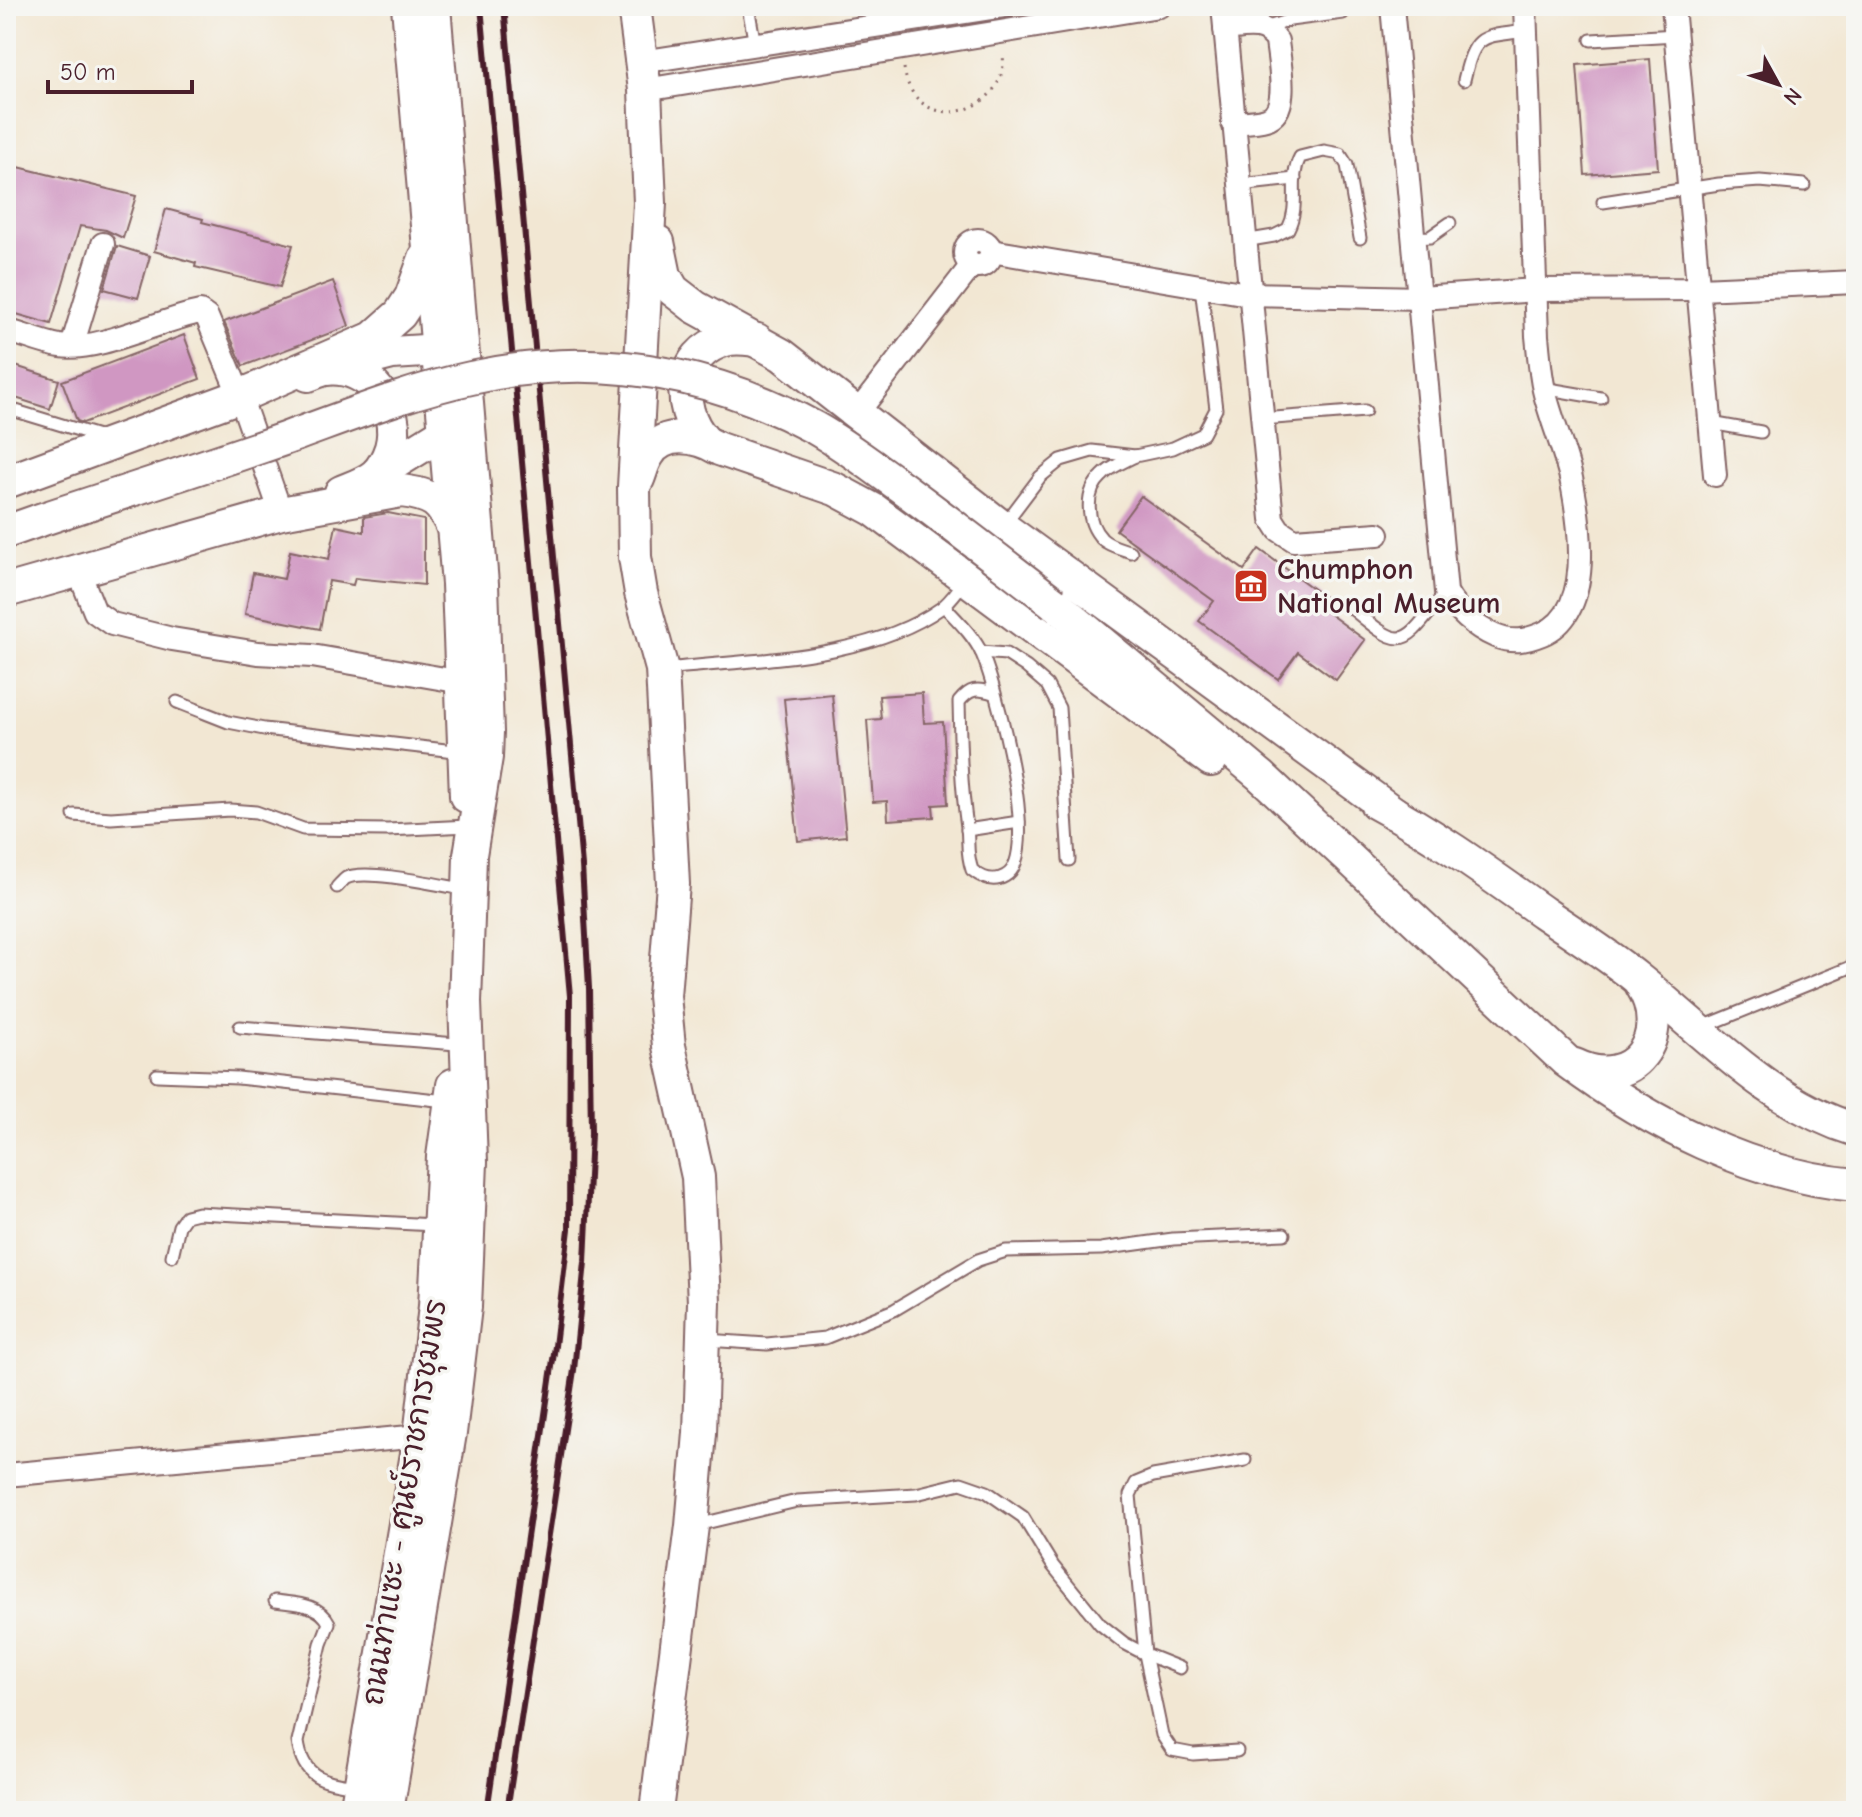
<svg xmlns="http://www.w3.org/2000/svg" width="1862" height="1817" viewBox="0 0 1862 1817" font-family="'Comic Neue','Playpen Sans Thai',sans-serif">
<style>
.building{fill:#d097c2}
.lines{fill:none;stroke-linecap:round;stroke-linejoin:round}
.lane-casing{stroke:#856566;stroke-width:15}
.street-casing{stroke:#856566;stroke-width:26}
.secondary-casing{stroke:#856566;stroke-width:36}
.path{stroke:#856566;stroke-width:3;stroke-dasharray:2 6;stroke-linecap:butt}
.lane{stroke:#fff;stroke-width:11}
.street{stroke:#fff;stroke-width:22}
.secondary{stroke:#fff;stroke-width:32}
.rail{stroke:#4a1f2b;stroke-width:6}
.secondary-bridge-casing{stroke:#856566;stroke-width:36;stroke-linecap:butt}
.secondary-bridge{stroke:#fff;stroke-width:32}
.labels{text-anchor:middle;stroke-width:7;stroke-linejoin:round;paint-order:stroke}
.poi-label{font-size:30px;font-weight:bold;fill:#4a1f2b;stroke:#f6f6f2;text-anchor:start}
.street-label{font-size:30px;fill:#4a1f2b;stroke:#f6f6f2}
</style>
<rect width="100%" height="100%" fill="#f6f6f2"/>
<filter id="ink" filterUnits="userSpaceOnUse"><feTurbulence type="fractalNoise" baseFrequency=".0125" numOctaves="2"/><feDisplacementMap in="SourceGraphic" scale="16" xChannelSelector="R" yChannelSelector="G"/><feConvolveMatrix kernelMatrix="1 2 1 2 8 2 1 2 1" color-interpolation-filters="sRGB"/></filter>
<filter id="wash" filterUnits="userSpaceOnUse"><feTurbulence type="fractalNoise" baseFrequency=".006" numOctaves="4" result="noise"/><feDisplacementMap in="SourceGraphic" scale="32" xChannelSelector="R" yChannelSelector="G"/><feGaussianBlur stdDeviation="1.8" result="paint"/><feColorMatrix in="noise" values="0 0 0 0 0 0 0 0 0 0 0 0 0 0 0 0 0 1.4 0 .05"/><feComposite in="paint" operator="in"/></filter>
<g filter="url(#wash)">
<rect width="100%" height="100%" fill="#f2e7d3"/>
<g id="blocks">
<g class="building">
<polygon points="1650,59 1658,169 1585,175 1577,65"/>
<polygon points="6,164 136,196 123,238 106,230 80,226 51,324 6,311"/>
<polygon points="166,209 203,219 202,222 293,245 280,287 195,267 196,263 154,251"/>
<polygon points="117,246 150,256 138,298 104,289"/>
<polygon points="333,281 349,326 243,366 224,322"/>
<polygon points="184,335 200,379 83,423 77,421 62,381"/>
<polygon points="6,363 59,380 50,409 6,395"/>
<polygon points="1141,496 1244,570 1259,549 1330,601 1324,610 1365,640 1336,680 1298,652 1278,679 1199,621 1214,601 1116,530"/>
<polygon points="388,513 424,520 424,585 355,578 353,585 329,581 320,629 245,614 253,573 284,579 290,551 329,559 336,526 364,532 364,517"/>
<polygon points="922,693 924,723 943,722 948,804 933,805 934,817 888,820 887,801 873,802 867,720 881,719 879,696"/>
<polygon points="832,694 846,836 798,841 784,699"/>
</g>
</g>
</g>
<g filter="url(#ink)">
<use href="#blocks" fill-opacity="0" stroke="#856566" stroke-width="2"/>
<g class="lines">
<g class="lane-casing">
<g id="lane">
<polyline points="748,6 755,45"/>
<polyline points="870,24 885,6"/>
<polyline points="1265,28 1290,20 1343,13"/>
<polyline points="1591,40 1676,35"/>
<path d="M1464,80C1475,33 1481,37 1526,31"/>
<polyline points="1239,185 1295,179"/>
<polyline points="1603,202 1719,184 1760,181 1804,185"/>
<polyline points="1414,238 1430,237 1450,223"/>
<path d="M1244,241L1274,236L1288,229C1301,204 1288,180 1300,157L1324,151L1340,154L1347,165L1360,238"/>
<polyline points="1543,388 1601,398"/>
<polyline points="6,408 105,438"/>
<polyline points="1262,419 1365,411"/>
<polyline points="1711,423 1761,432"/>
<polyline points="1003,526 1040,477 1061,460 1092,451 1135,456 1173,448 1203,434 1216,409 1201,287"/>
<path d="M1131,552C1123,549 1109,546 1102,539C1086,522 1084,492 1102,476C1110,467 1124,462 1135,456"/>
<path d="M944,606C957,620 974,636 982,654C996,687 1043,857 1005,876C993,883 982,878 972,870C966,852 969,844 967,827C961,786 960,744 959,702C970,688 977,688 993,693"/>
<path d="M1349,606C1406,654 1401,647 1446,592"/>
<polyline points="981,652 1006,654 1026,667 1047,685 1059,708 1069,860"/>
<path d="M666,669C753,659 868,660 941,608C951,601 958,589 966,580"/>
<polyline points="177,702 228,722 264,729 463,752"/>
<polyline points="74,815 111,818 230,810 256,812 303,829 388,830 468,826"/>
<polyline points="967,830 1019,822"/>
<path d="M337,887C340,884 343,880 346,878C366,868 443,886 468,890"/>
<polyline points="240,1027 457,1044"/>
<polyline points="1700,1028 1856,965"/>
<polyline points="157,1075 238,1078 446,1101"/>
<polyline points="172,1256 179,1226 186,1216 198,1213 435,1225"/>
<polyline points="706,1340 767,1344 825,1338 894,1310 978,1260 1006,1251 1101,1249 1173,1239 1284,1234"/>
<polyline points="697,1525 797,1501 916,1494 961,1483 987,1492 1023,1517 1053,1566 1100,1624 1124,1643 1145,1654 1180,1668"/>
<path d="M275,1601C295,1604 319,1603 329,1623L321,1644L298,1742C303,1779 324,1781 356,1786"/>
<polyline points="1237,1751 1193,1754 1172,1750 1162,1735 1145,1654 1130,1495 1136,1483 1153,1476 1245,1460"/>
</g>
</g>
<g class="street-casing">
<g id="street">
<polyline points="1223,6 1272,519 1279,530 1294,540 1378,534"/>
<path d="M1392,6L1446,592C1456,611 1475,627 1495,636C1512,643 1525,641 1542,634C1595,612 1580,522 1571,478C1564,448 1551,420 1544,390C1540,373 1539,354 1537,336L1525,6"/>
<polyline points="1673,6 1715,475"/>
<path d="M1225,29C1246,27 1264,21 1277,41C1279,62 1291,112 1266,119C1256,122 1244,122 1233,123"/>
<polyline points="641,62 1005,6"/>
<polyline points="645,90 1159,6"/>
<circle cx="978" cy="253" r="13"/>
<polyline points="991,251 1248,294 1420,298 1537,290 1700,289 1856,282"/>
<path d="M6,330C24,335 42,343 60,346C98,352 160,320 200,312L207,317L240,396L281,513"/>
<polyline points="72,346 103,244"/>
<polyline points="858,412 972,265"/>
<polyline points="79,572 95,612 112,624 172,639 258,653 312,656 462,682"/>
<polyline points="6,1475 420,1436"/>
</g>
</g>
<g class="secondary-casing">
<g id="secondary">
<polyline points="408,6 458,584 466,796"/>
<polyline points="634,6 645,90 650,203 634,487 635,557 641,593 662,669 673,884 664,996 669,1046 698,1177 704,1302 700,1433 692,1526 656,1811"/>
<polyline points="658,242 665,276 673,290 695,307 782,355 1002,527 1394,813"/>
<polyline points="349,364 392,353 457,349"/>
<path d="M308,375C314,373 320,370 326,369C370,364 402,408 391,448C388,457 383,468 375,475C366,483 353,487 341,492"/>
<path d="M703,439C675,407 679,353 725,340C735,337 747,339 757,340"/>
<polyline points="377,474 445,432 461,427"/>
<path d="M638,479C641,472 643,462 648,455C663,429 698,436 719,449L835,489L874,510L1211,760"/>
<polyline points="6,482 240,396 373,338 400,314 411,297 425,258"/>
<polyline points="6,532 40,520"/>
<path d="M6,591L281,513L401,491C433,495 441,501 454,530"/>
<path d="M1054,603L1261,776L1566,1061C1649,1123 1752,1176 1856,1185"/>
<path d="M1376,803C1434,834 1489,874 1544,913C1575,934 1608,955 1638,979C1707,1034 1769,1104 1856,1130"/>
<path d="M1575,1065C1632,1093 1674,1036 1641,984"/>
<polyline points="356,1811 420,1436 435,1306 443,1157 453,1085"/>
<polyline points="387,1811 450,1433 465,1307 471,1162 465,1002 469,890 470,855 486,757 487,732 482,584 434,6"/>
</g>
</g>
<path class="path" d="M904,68C914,140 1010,115 1003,53"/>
<use href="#lane" class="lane"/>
<use href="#street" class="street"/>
<use href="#secondary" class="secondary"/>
<g class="rail">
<polyline points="481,6 570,996 569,1229 555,1346 487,1811"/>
<polyline points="504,6 582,866 589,988 591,1133 585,1262 574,1370 507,1811"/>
</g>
<g class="secondary-bridge-casing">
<path id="secondary-bridge" d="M40,520C121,493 201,468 281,440C343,418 406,392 471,378C592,351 706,369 815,428C845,445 872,466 900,486C952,524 1003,564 1054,603"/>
</g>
<use href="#secondary-bridge" class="secondary-bridge"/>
</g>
</g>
<defs>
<g id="museum-square" transform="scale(1.8)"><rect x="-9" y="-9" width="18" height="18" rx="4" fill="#c8321e" stroke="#f6f6f2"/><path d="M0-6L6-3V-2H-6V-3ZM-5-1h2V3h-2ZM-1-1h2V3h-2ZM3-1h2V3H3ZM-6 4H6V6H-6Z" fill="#fff"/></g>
</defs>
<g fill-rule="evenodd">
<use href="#museum-square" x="1251" y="586"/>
</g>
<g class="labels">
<g class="poi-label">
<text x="1277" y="579">Chumphon<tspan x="1277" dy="34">National Museum</tspan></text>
</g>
<g class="street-label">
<text transform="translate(404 1502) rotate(-81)" y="10">ถนนท่าแซะ - ศูนย์ราชการชุมพร</text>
</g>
</g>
<rect width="1862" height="1817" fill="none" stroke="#f6f6f2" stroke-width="32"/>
<g transform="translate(1778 84) rotate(130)" stroke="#f6f6f2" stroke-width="6" paint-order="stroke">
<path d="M0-6L14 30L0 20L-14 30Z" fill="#4a1f2b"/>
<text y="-12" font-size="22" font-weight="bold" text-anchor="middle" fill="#4a1f2b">N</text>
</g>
<path d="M48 80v12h144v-12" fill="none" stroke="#4a1f2b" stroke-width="4"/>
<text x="60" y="80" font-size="24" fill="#4a1f2b" stroke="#f6f6f2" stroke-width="6" paint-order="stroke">50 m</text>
</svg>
